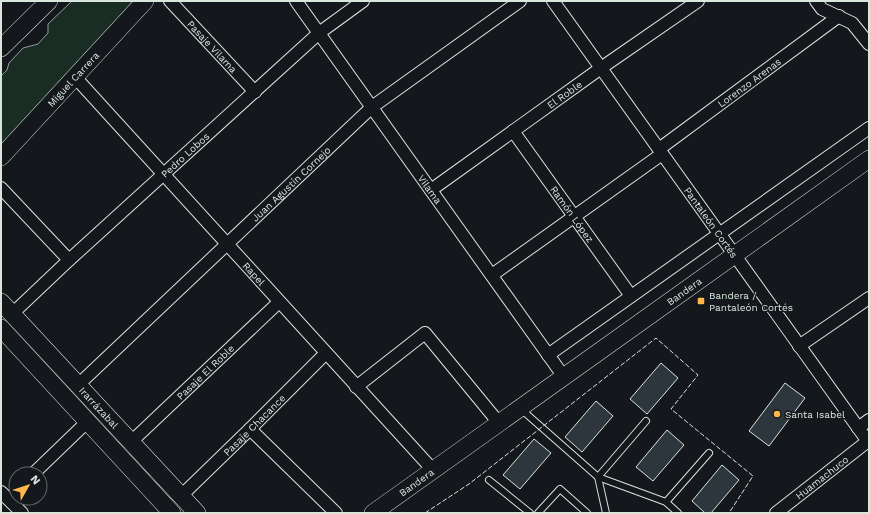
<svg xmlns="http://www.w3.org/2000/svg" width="870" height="514" viewBox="0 0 870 514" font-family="'Work Sans',sans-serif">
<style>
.green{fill:#1a2d24;stroke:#939e99}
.building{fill:#2c363c;stroke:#d8e6dc}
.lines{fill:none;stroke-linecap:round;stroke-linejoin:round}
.lane-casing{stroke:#d8e6dc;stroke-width:8}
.street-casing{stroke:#d8e6dc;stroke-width:14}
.secondary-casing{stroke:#d8e6dc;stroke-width:18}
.lane{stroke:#14181c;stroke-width:6}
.street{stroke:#14181c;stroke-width:12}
.secondary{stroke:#14181c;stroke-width:17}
.fence{stroke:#d8e6dc;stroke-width:1;stroke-dasharray:5 2;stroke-linecap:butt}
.poi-dot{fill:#ffb74d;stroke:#14181c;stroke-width:1.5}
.labels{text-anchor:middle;stroke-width:3;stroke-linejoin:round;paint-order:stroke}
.street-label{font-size:10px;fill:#d8e6dc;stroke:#14181c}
.poi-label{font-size:10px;fill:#d8e6dc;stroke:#14181c;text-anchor:start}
</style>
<rect width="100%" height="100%" fill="#14181c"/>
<polygon class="green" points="72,1 138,1 1,147 1,76 7,70 9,63 23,48 38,44 48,33 48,24"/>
<g class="building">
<polygon points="661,363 678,378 647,414 630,399"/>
<polygon points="785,383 805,398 769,446 749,431"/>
<polygon points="596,401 613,416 582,452 565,437"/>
<polygon points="667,430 684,445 653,481 636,467"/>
<polygon points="534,439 551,453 520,489 503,475"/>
<polygon points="722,465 739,480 711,513 705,513 692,501"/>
</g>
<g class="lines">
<g class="lane-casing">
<g id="lane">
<polyline points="522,410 598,477 666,502 678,513"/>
<polyline points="489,480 530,513"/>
<polyline points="666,502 709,453"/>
<polyline points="538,513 560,489 587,513"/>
<polyline points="606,513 598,477 646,421"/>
</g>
</g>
<g class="street-casing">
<g id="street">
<path id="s1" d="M170,1L255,92"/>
<path id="s2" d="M296,1L564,377"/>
<path id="s3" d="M553,1L869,443"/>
<polyline points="816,1 822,9 852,23 869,44"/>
<path id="s4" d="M75,77L433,470"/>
<path id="s5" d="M513,131L631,296"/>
<path id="s6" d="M659,149L839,16"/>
<polyline points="1,188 69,260"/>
<path id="s7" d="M431,190L601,68L698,1"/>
<polyline points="492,275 662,154"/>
<path id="s8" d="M12,314L69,260L319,33L363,1"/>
<polyline points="799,346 869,298"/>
<polyline points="548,355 869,128"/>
<path id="s9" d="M78,385L372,107L520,1"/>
<polyline points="356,387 425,333 499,423"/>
<polyline points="858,428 869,420"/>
<polyline points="250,429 336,513"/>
<path id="s10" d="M131,442L279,302"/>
<polyline points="33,474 88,421"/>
<polyline points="1,492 22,513"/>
<path id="s11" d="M181,496L250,429L326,353"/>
<path id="s12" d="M776,513L868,441"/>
</g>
</g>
<g class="secondary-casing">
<g id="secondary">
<polyline points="1,48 49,1"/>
<path id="s13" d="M1,157L145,1"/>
<path id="s14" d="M1,302L197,513"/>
<polyline points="1,328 172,513"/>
<path id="s15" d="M373,513L869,159"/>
</g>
</g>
<use href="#lane" class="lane"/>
<use href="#street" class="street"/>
<use href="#secondary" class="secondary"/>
<polyline class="fence" points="425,513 469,484 656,338 698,375 671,409 753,476 729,513"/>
</g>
<g class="poi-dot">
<rect x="697" y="297" width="8" height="8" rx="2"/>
<circle cx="777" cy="414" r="4"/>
</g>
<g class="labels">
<g class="street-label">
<text dy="4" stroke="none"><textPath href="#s1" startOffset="62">Pasaje Vilama</textPath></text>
<text dy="4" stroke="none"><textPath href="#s13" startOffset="106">Miguel Carrera</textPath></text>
<text dy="4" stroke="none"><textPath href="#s6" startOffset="112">Lorenzo Arenas</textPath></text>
<text dy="4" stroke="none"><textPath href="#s7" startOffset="164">El Roble</textPath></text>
<text dy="4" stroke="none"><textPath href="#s8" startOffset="235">Pedro Lobos</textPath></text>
<text dy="4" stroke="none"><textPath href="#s9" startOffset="293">Juan Agustín Cornejo</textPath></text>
<text dy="4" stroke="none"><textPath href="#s2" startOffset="231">Vilama</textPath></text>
<text dy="4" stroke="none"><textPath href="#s5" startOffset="102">Ramón López</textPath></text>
<text dy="4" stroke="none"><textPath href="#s3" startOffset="272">Pantaleón Cortés</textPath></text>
<text dy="4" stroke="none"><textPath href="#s4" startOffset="266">Rapel</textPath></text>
<text dy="4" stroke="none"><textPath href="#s15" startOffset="382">Bandera</textPath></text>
<text dy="4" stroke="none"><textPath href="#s10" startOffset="102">Pasaje El Roble</textPath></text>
<text dy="4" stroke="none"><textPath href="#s14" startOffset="144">Irarrázabal</textPath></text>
<text dy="4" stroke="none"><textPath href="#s11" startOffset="102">Pasaje Chacance</textPath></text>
<text dy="4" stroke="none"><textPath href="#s12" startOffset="58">Huamachuco</textPath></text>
<text dy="4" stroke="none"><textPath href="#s15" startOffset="53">Bandera</textPath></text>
</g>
<g class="poi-label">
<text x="709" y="299">Bandera /<tspan x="709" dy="12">Pantaleón Cortés</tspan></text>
<text x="785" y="418">Santa Isabel</text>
</g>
</g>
<rect width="870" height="514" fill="none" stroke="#d8e6dc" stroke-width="4"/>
<g transform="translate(28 486) rotate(51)"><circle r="19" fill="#14181c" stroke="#626a69"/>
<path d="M0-3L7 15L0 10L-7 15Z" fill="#ffb74d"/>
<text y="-6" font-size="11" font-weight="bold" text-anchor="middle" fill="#d8e6dc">N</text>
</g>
</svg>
